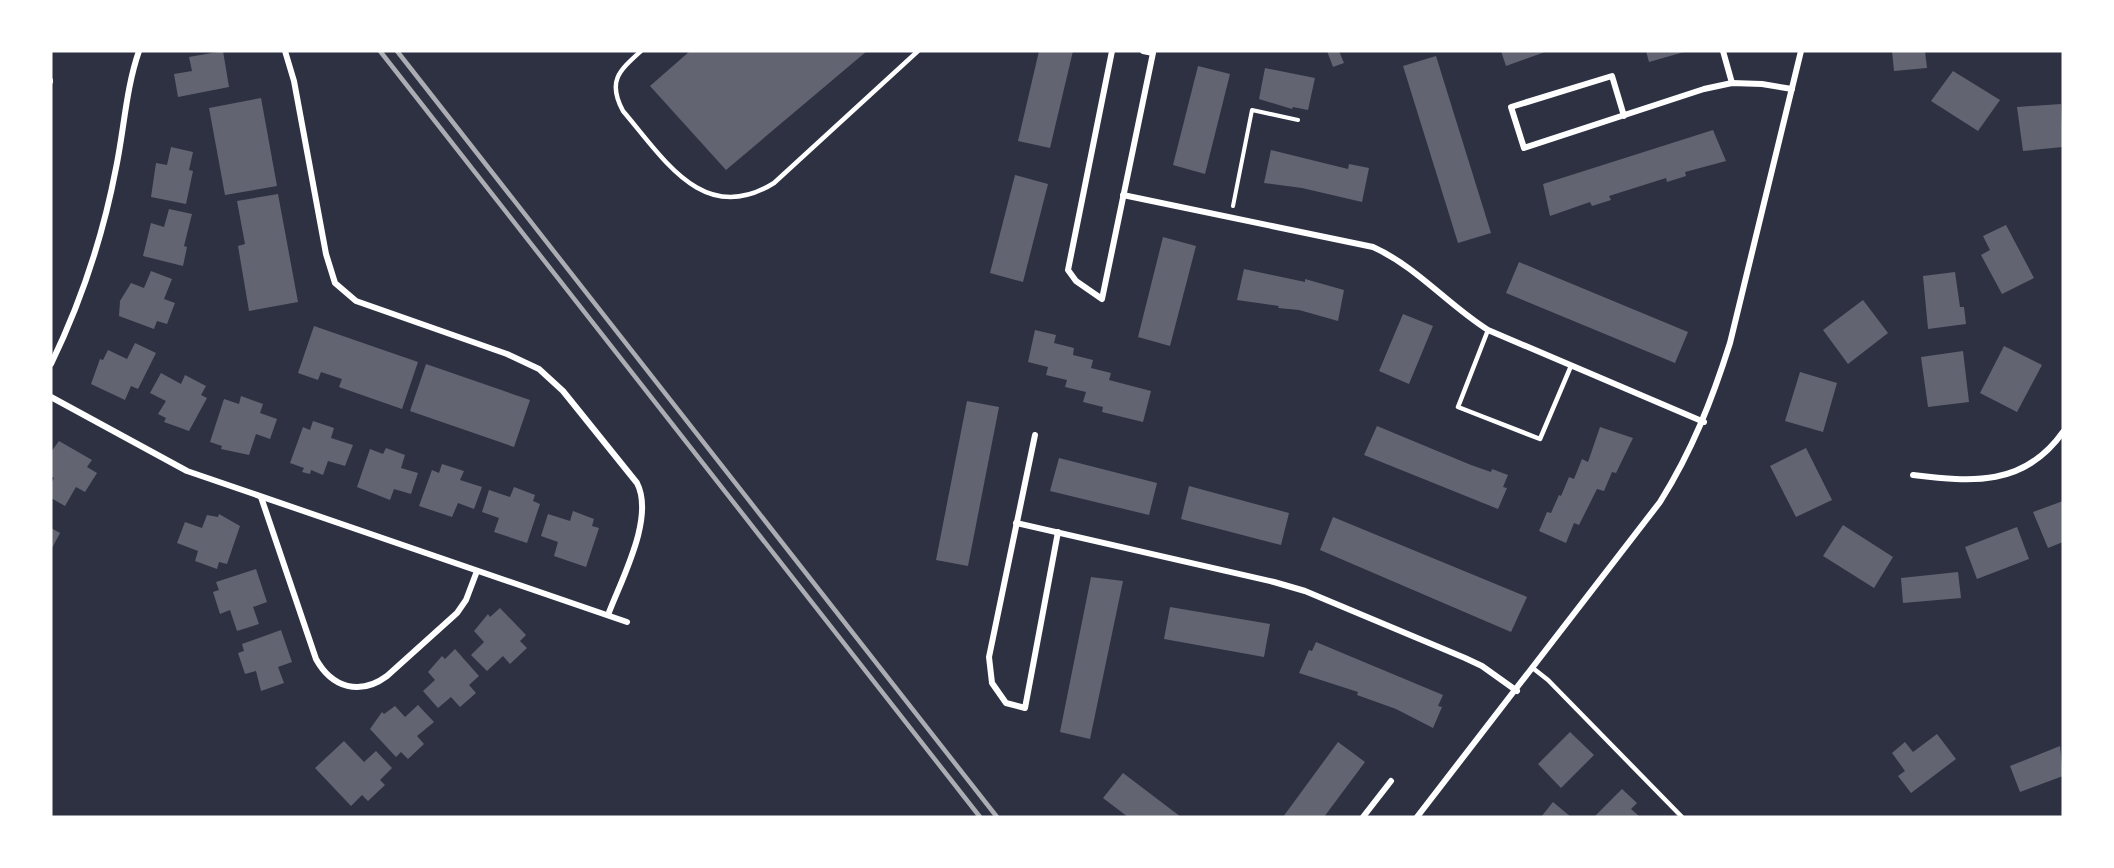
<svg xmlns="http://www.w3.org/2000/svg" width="2114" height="868" viewBox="0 0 2114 868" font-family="'Golos Text',sans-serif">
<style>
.building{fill:#626471}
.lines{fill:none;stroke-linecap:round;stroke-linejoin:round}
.path{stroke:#fff;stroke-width:4}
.service{stroke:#fff;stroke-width:4.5}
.minor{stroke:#fff;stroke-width:6}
.rail{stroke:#abadb3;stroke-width:4.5}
</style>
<rect width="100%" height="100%" fill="#2d3142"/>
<g class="building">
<polygon points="223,51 229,87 178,97 174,74 192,71 189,57"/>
<polygon points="690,51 867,51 726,170 650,86"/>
<polygon points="1039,51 1073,51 1050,148 1018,141"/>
<polygon points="1327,51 1339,51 1344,63 1333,67"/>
<polygon points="1501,51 1545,51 1545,52 1506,66"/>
<polygon points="1646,51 1684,51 1684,52 1649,62"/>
<polygon points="1892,51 1925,51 1927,68 1894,71"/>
<polygon points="1436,56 1491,233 1458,243 1403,66"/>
<polygon points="1198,66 1230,74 1205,174 1173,165"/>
<polygon points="1265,68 1315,78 1308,110 1293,107 1292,109 1259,99"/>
<polygon points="1953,71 2000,100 1978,131 1931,101"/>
<polygon points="261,98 277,186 225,195 209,108"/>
<polygon points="2061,104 2063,147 2023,151 2017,107"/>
<polygon points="1713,130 1726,161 1685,172 1686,176 1667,182 1666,178 1609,196 1611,200 1592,206 1590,202 1550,216 1543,184"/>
<polygon points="171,147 193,152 189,170 193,171 186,204 151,197 156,163 167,165"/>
<polygon points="1271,150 1348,169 1349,164 1369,168 1362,202 1302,188 1264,183"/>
<polygon points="1015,175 1048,184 1023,282 990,273"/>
<polygon points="278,194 298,302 249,311 238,246 245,244 237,201"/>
<polygon points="169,209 192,214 184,246 187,247 183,266 143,256 151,223 164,227"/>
<polygon points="2006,225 2034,278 2002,294 1981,255 1990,250 1983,236"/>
<polygon points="1163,237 1196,246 1170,346 1138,337"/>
<polygon points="1519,262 1688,332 1675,363 1506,293"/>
<polygon points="1244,269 1305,282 1305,279 1344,290 1338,321 1299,310 1278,308 1279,306 1237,300"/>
<polygon points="151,271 172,279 164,299 175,303 167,324 157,321 154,329 119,316 120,301 128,288 131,283 144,288"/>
<polygon points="1955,272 1960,307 1964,307 1966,324 1928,329 1923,276"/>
<polygon points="1863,300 1888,333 1848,364 1823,330"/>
<polygon points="1403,314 1433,326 1409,384 1379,371"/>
<polygon points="314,326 418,362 402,409 339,387 342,379 321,372 318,380 298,373"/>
<polygon points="1035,330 1056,335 1054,343 1074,348 1073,355 1093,360 1091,368 1111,373 1109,380 1151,391 1143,422 1102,412 1103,407 1083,402 1086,392 1065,387 1067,380 1046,375 1048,367 1028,362"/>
<polygon points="135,343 156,353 138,389 131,386 125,400 91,384 100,359 103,360 108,350 127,359"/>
<polygon points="2004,346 2042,365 2017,412 1980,393"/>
<polygon points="1963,351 1969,402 1928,407 1921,357"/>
<polygon points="426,364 530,400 514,447 410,411"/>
<polygon points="1800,372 1837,383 1823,432 1785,421"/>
<polygon points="161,373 181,384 185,375 206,386 201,395 207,398 189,431 164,422 166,418 158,414 166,401 150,393"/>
<polygon points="241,396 263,404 260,413 277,419 270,439 256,434 249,455 221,449 222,446 210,442 224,399 239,404"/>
<polygon points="967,401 999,407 968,566 936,560"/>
<polygon points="313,421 334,428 331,438 353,445 345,466 328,461 323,475 311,470 310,474 302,472 304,468 290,463 303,427 310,430"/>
<polygon points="1377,426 1471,465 1491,472 1492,469 1508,475 1503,487 1507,488 1498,509 1364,455"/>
<polygon points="1600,427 1633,438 1616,473 1612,472 1604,491 1597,489 1579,525 1574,523 1566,543 1539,531 1547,512 1551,513 1559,495 1561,496 1569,477 1574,479 1582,459 1588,462"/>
<polygon points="59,441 92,460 87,467 97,473 85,492 76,487 65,506 51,498 51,484 54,478 51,476 51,452"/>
<polygon points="386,448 405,455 401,468 418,473 411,494 394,489 390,500 357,487 370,449 383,454"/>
<polygon points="1806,448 1832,500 1796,517 1770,466"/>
<polygon points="1059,458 1157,483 1149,515 1050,491"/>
<polygon points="442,464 464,471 460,480 482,487 474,509 458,503 452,517 419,506 432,470 439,473"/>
<polygon points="1189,486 1289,513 1281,545 1181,519"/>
<polygon points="514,487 535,495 533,501 540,504 527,543 494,532 499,518 482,512 489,490 510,497"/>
<polygon points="2063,501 2063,542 2048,548 2033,512"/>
<polygon points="573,511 594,519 592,526 599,528 586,567 554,556 558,542 541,536 548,514 570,521"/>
<polygon points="219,514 240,526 227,564 219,562 217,569 195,561 198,551 177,543 185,522 202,528 207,515 218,517"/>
<polygon points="1333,517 1527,597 1511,632 1320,550"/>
<polygon points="1843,525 1893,557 1874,588 1823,556"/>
<polygon points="2017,527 2029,559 1977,579 1965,547"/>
<polygon points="51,528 60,533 51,550"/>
<polygon points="256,569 267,602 253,607 259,624 237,631 230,610 220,614 213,592 219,590 216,582"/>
<polygon points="1958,572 1961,598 1903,603 1901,578"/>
<polygon points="1091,577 1123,581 1090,739 1060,732"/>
<polygon points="1170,607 1270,624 1264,657 1164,639"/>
<polygon points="500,608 526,635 520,641 527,648 510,664 503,656 487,671 471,655 484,642 474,631 488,614 490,617"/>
<polygon points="281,630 292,662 278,667 284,683 261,691 256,671 245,674 238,653 244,651 242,644"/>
<polygon points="1316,642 1443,695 1438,706 1442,707 1433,728 1396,709 1357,695 1358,692 1299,673 1309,650 1312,651"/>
<polygon points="455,649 479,676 469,685 476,693 460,707 451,697 438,708 423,691 435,680 428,672 442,656 445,659"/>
<polygon points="418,705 434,722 417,736 424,744 408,759 401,752 396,757 370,729 382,712 384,714 395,706 405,717"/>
<polygon points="1570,732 1594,755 1561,788 1538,764"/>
<polygon points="1937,734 1956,759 1911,793 1898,776 1905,771 1892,753 1905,742 1913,752"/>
<polygon points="344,741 364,762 376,751 392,768 380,780 385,785 368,801 362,795 351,806 315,768"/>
<polygon points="1338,742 1365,762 1324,817 1283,817"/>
<polygon points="2060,746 2063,776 2020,792 2010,766"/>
<polygon points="1123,773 1181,817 1128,817 1103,798"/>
<polygon points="1622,789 1637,803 1631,809 1640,817 1594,817"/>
<polygon points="1553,802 1571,817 1541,817"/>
</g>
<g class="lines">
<g class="path">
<polyline points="51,80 51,82"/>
<polyline points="1233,206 1252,110 1298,120"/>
</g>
<g class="service">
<path d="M641,51C619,71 607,81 623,111C664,159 704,227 774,183L918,51"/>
<polyline points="1488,330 1458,407 1540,439 1571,366"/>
<polyline points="1534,669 1548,680 1682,817"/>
</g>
<g class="minor">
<path d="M285,51L294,81L326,254L335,283L356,301L507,354L539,369L563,391L637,483C655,518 621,580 608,615"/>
<polyline points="1112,51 1068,270 1076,281 1102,299 1153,53 1143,51"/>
<polyline points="1723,51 1732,83"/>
<polyline points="1624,116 1612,76 1511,107 1524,148 1704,89 1732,83 1762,84 1792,89"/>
<path d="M1123,195L1373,247C1417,267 1448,305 1488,330L1704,422"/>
<path d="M51,364C81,302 103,236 116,168C124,130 126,88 139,51"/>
<polyline points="51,397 187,471 627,622"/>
<polyline points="1035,435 989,657 992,683 1006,703 1025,708 1058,532"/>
<path d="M1913,475C1972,482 2024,487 2063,432"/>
<path d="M261,497L316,659C332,688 360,696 387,676L457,613L466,600L477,571"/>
<polyline points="1016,523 1274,582 1305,591 1465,658 1482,666 1517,691"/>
<polyline points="1363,817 1391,781"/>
<path d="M1417,817L1660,502C1692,451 1712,400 1730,343L1801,51"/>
</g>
<g class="rail">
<polyline points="380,51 980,817"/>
<polyline points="397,51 997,817"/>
</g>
</g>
<rect width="2114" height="868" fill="none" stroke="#ffffff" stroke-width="105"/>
</svg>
